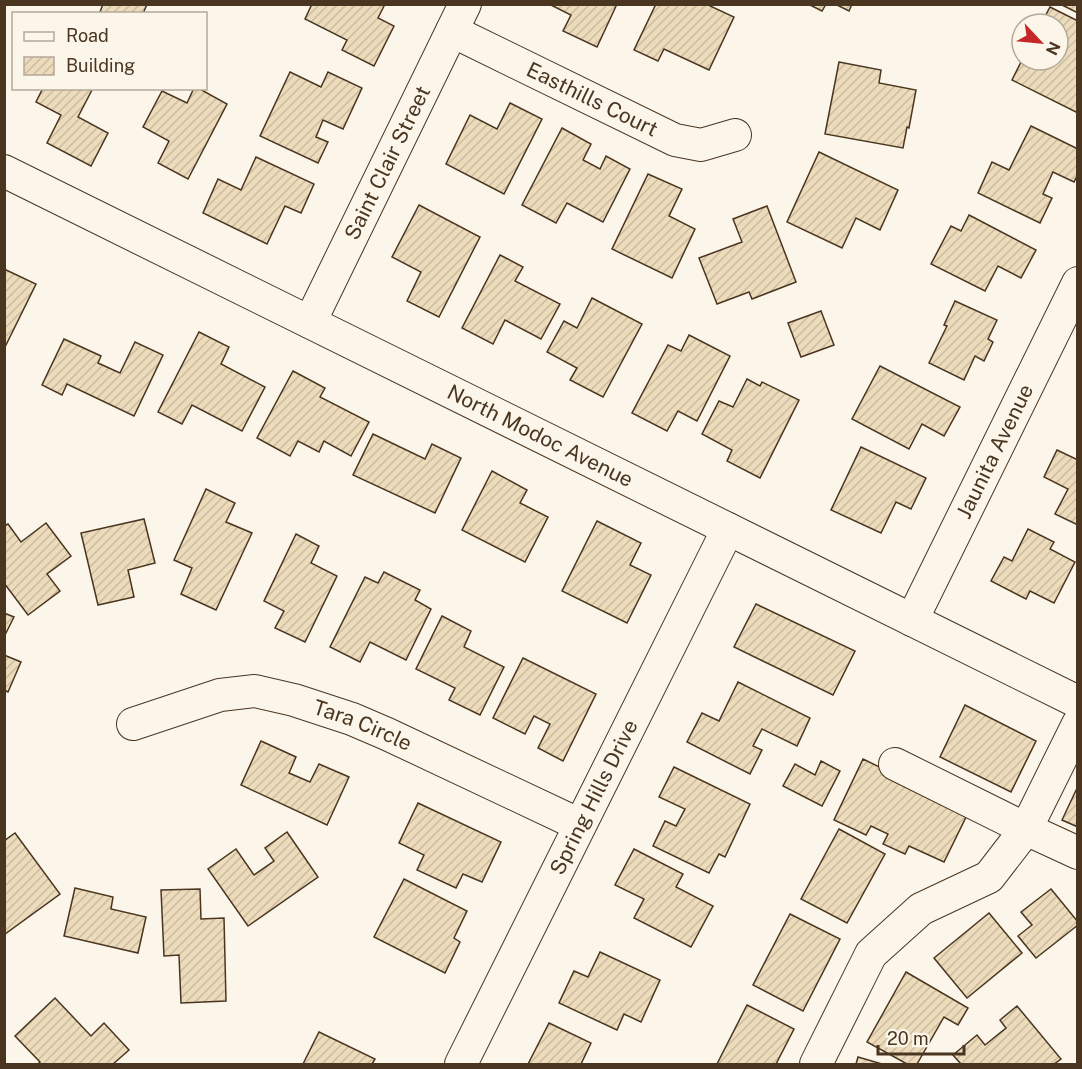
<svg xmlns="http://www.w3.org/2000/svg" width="1082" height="1069" viewBox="0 0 1082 1069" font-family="'Public Sans',sans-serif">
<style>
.building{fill:url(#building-hatch);stroke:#4a3520;stroke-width:1.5}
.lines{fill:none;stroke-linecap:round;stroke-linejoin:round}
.minor-casing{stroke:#4a3520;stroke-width:34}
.minor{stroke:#fbf6e9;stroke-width:32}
.labels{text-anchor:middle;stroke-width:4.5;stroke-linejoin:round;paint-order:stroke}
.street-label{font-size:21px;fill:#4a3520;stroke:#fbf6e9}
</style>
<defs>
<pattern id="building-hatch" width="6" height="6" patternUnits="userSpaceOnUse" patternTransform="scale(1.5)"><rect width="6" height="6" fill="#ecdcbc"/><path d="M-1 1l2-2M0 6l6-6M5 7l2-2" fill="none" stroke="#ccbda1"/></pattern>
</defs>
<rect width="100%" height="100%" fill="#fbf6e9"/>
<g class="building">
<polygon points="103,4 147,4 143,14 103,14 100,12"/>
<polygon points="312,4 385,4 378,18 394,26 374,66 342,50 347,40 305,19"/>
<polygon points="549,4 617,4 597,47 563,31 571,15"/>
<polygon points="656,4 706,4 734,17 709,70 664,49 658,61 634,50"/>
<polygon points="808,4 826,4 822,11"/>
<polygon points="835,4 852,4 849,11"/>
<polygon points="1060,4 1078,4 1078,13"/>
<polygon points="1050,7 1078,21 1078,113 1012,80 1022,60 1058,60 1058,24 1041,24"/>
<polygon points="839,62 881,70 879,83 916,90 909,128 907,127 903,148 825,134"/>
<polygon points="290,72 321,87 328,72 362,88 343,129 323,120 316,137 328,142 318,163 260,136"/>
<polygon points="43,88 93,88 78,117 108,133 91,166 47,143 61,115 36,102"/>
<polygon points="194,88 198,88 227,104 188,179 158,163 169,141 143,127 162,91 187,103"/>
<polygon points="510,103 542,119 504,194 446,164 470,115 497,129"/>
<polygon points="1031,126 1078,149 1078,174 1074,182 1053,172 1043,194 1052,198 1040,223 978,193 992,162 1009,170"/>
<polygon points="562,128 591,144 583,160 600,169 606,156 630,169 603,222 567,203 556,223 522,205"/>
<polygon points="819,152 898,190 880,230 856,218 842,248 787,222"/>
<polygon points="256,157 314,184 301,213 285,206 267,244 203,213 218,179 241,190"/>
<polygon points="648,174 682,189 669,216 695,229 672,278 612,249"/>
<polygon points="419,205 480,237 439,317 407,301 421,272 392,257"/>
<polygon points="767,206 796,282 752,299 749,292 717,304 699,258 742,242 733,219"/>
<polygon points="969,215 1036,250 1021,278 998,266 985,291 931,264 951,226 961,231"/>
<polygon points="500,255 523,267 515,281 560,304 541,339 505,320 493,344 462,328"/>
<polygon points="4,269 36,284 5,347 4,346"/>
<polygon points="592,298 642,324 603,397 570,380 577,368 547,352 564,321 577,328"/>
<polygon points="955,301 997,320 988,339 993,342 984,361 975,356 964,380 929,363 947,326 944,325"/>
<polygon points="821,311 834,345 801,357 788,323"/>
<polygon points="199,332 229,347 221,364 265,387 242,431 192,405 182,424 158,412"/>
<polygon points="689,335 730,356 697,421 678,411 667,431 632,413 668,345 681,351"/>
<polygon points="64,339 101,356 98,363 120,373 135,342 163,355 134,416 67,384 62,395 42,385"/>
<polygon points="880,366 960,407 944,436 922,424 909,449 852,419"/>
<polygon points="293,371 325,388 320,397 369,422 351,456 324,441 319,452 298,441 290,456 257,438"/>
<polygon points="747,379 760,386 762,382 799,400 760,478 727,461 732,450 702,434 719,401 733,407"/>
<polygon points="373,434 425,459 432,444 461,458 435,513 353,475"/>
<polygon points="861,447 926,478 911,509 896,502 881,533 831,510"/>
<polygon points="1057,450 1078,460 1078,525 1055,514 1068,489 1044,477"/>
<polygon points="492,471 527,490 520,503 548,517 525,562 462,530"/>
<polygon points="206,489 235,503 226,522 252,533 216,610 181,594 192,568 174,560"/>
<polygon points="144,519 155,563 128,570 134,597 98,605 81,533"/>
<polygon points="597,521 641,543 630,565 651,575 627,623 562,591"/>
<polygon points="46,523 71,556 47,574 60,591 28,615 4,583 4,526 8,524 21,542"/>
<polygon points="1028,529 1054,542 1050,549 1075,562 1054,603 1030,591 1026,599 991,581 1004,557 1012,561"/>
<polygon points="296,534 319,546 311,563 337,576 305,642 275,628 284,611 264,601"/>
<polygon points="384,572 420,590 415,600 431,609 406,660 370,642 360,662 330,647 365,577 378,583"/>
<polygon points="756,604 855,651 833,695 734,647"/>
<polygon points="4,613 14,617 4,637"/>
<polygon points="442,616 471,631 464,647 504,667 480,715 449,700 455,688 416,669"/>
<polygon points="4,655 21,662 8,692 4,690"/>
<polygon points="523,658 596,694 563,761 538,748 550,724 534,716 525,734 493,718"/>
<polygon points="738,682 810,718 797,746 762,729 753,746 762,750 750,774 687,742 702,713 719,721"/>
<polygon points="965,705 1036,741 1011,792 940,757"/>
<polygon points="261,741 296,757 289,773 310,782 319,764 349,777 327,825 241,785"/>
<polygon points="863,759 969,811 944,862 909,846 905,854 883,844 888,834 871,826 866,835 834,820"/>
<polygon points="821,761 840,771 822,806 783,786 795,764 815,775"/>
<polygon points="674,767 750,804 725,857 719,854 709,873 653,846 665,821 676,826 685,809 659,797"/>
<polygon points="1078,786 1078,827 1062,820"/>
<polygon points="418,803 501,842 482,882 463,874 456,888 417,870 424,855 399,843"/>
<polygon points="839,829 885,854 847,923 801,899"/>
<polygon points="287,832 318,877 248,926 208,869 236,849 254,875 274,861 265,848"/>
<polygon points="15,833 60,894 5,934 4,841"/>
<polygon points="634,849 683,874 676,887 713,906 691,947 634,918 644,899 615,885"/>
<polygon points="404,879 467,911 454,938 460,942 445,973 374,937"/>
<polygon points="75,888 113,897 111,909 146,917 138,953 64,936"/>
<polygon points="200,889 201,919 224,918 226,1001 181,1003 179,955 164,956 161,890"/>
<polygon points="1051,889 1078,922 1078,925 1036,958 1018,936 1032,925 1021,912"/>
<polygon points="989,913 1022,953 967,998 934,958"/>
<polygon points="790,914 840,939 803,1011 753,985"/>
<polygon points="600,952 660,980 641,1022 624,1014 617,1030 559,1003 574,971 588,977"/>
<polygon points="906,972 968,1008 958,1025 944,1017 917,1064 907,1064 867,1042"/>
<polygon points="55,998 91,1036 104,1023 129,1050 113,1064 38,1064 40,1062 15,1036"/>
<polygon points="747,1005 794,1029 776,1064 717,1064"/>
<polygon points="1017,1006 1061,1059 1054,1064 961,1064 953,1055 977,1035 985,1045 1006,1028 1000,1020"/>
<polygon points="549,1023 591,1043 581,1064 526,1064 528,1064"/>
<polygon points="319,1032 375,1059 372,1064 303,1064"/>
<polygon points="858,1057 882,1064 856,1064"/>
</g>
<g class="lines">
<g class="minor-casing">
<g id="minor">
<path id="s1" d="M452,31L675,140L701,145L735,135"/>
<path id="s2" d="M4,171L1078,702"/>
<path id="s3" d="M310,322L465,4"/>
<path id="s4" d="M912,620L1078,283"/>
<path id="s5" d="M133,724L220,695L255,691L294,700L352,719L387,734L580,825"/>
<polyline points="895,764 1026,829 1078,853"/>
<path id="s6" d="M461,1064L728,529"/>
<polyline points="816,1064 871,954 921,909 989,877 1026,829 1078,724"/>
</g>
</g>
<use href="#minor" class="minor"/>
</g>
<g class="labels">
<g class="street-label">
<text dy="7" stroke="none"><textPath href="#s1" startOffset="156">Easthills Court</textPath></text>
<text dy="7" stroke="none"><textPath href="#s3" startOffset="177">Saint Clair Street</textPath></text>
<text dy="7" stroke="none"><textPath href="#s2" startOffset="598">North Modoc Avenue</textPath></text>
<text dy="7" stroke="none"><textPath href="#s4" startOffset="188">Jaunita Avenue</textPath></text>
<text dy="7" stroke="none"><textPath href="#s5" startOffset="240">Tara Circle</textPath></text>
<text dy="7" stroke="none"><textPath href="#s6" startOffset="298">Spring Hills Drive</textPath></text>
</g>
</g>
<rect width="1082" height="1069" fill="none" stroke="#4a3520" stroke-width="12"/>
<rect x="12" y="12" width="195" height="78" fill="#fbf6e9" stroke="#b4a999" stroke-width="1.5"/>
<rect x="24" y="32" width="30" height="9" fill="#fbf6e9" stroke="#b4a999" stroke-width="1.5"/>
<text x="66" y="42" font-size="18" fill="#4a3520">Road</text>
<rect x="24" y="57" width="30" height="18" fill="url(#building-hatch)" stroke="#b4a999" stroke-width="1.5"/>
<text x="66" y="72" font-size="18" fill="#4a3520">Building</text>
<g transform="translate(1040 42) rotate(116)"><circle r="28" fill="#fbf6e9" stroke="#b4a999" stroke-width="1.5"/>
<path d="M0-4.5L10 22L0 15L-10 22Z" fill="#c62828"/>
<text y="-9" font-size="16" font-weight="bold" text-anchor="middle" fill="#4a3520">N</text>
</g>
<path d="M878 1045v9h86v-9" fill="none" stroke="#4a3520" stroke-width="3"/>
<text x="887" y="1045" font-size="18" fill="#4a3520" stroke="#fbf6e9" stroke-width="4.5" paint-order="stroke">20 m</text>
</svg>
